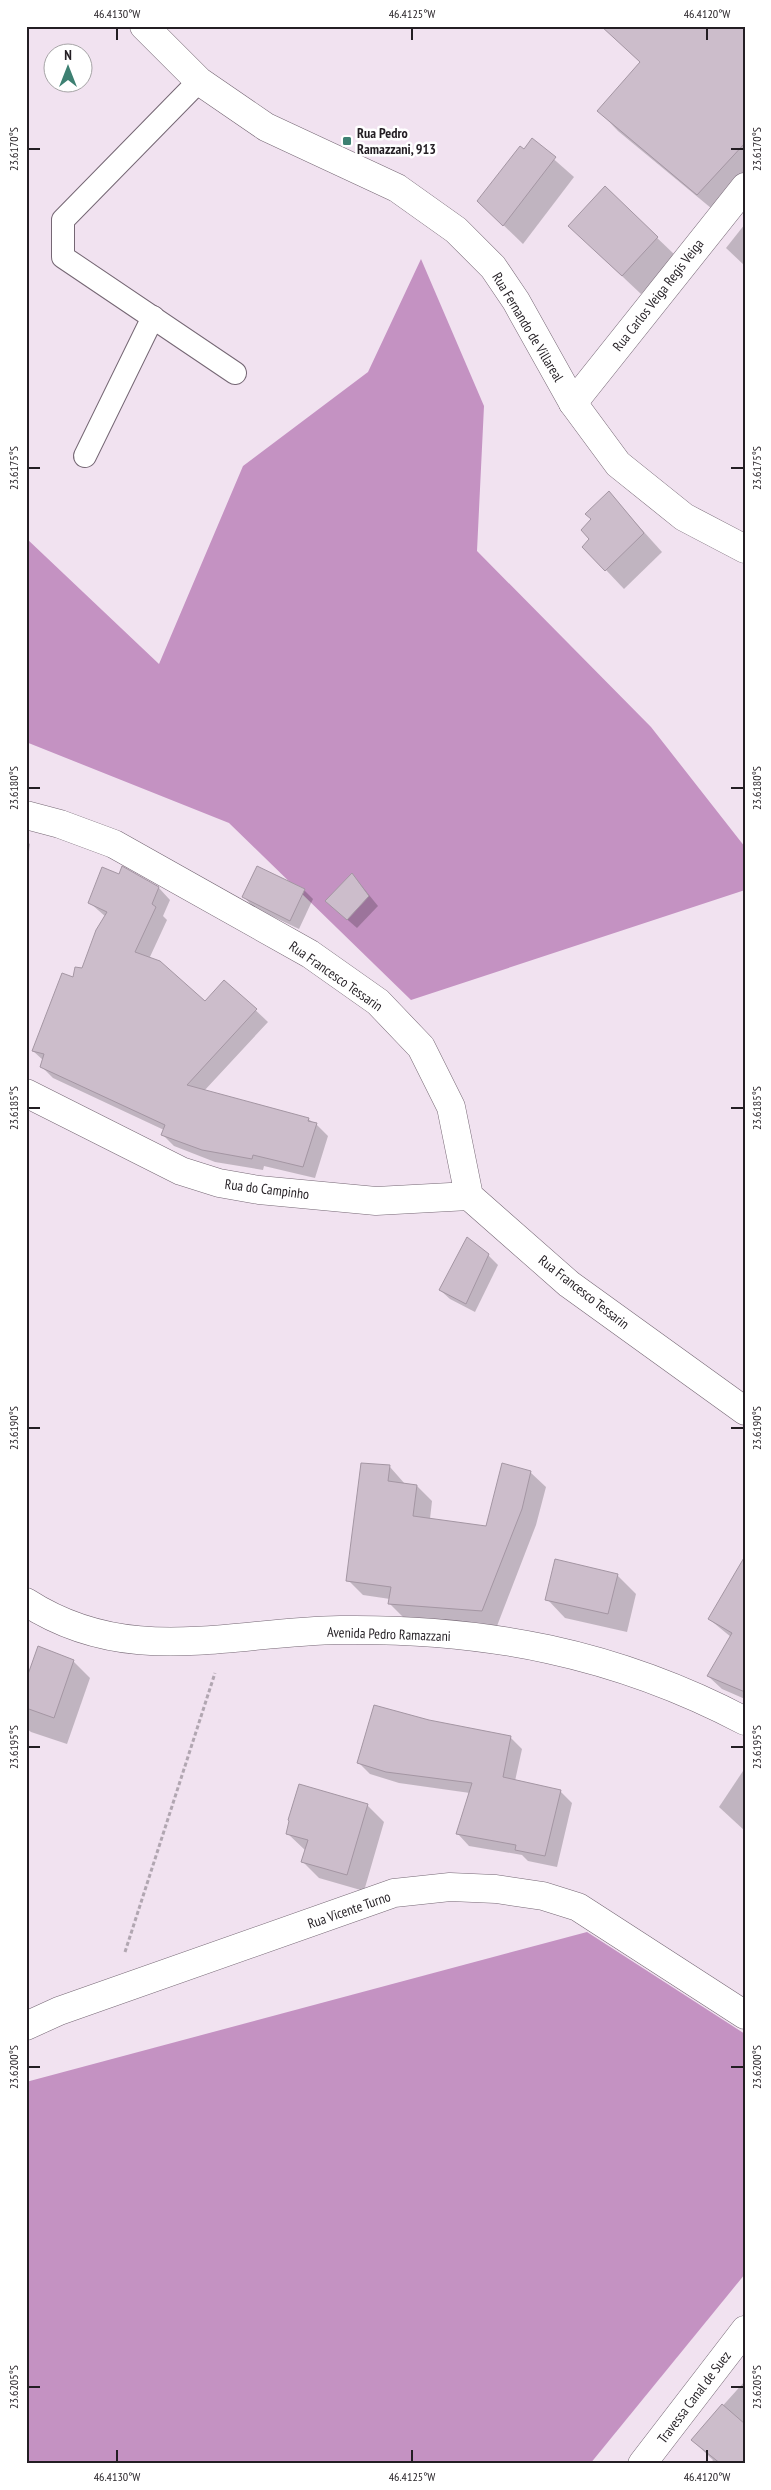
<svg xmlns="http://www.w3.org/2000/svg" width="771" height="2490" viewBox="0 0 771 2490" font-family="'PT Sans Narrow',sans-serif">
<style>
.forest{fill:#c492c2}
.shadow{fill:#0003}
.building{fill:#ccbdcb;stroke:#a496a3}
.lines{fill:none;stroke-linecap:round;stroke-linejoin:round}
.lane-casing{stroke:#756774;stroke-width:24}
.street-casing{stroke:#756774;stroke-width:29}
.path{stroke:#b1a6b1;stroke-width:3;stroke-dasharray:4 2.5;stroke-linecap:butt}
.lane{stroke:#fff;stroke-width:22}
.street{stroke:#fff;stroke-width:28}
.ticks{fill:none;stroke:#231e23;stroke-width:2}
.poi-dot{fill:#3d8072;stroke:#fff;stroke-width:2}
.labels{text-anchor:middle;stroke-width:5;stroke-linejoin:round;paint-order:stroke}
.poi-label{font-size:14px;font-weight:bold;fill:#231e23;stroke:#fff;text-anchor:start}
.street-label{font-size:14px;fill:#231e23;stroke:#fff}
.neatline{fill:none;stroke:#231e23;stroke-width:2}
.ticks-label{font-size:12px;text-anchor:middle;fill:#231e23}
</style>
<rect width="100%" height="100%" fill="#f1e2f0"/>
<g class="forest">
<polygon points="421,259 484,406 477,551 651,727 745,847 745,890 411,1000 229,823 26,742 26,538 159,664 243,466 368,372"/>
<polygon points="587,1932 745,2034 745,2274 590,2464 26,2464 26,2082"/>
</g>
<g class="shadow">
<polygon points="641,63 745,88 745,183 717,213 618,131 599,111"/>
<polygon points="532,140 574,177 523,244 498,220 524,151"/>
<polygon points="605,188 676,256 641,294 588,244"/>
<polygon points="745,224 745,266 726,248"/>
<polygon points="609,493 662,552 624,589 606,570 591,539 593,520"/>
<polygon points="26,841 30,844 26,873"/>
<polygon points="123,868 159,888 170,900 163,916 167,920 149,959 205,1003 225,981 268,1022 204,1091 308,1119 316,1124 328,1136 315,1178 264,1166 263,1170 215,1162 174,1146 162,1134 164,1130 53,1078 42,1067 43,1060 33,1051 74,979 83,969 106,917 90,903 119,875"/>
<polygon points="352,874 378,906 357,928 326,901"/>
<polygon points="304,890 313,899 299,929 253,907 244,897"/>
<polygon points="26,1008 29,1011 26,1026"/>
<polygon points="488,1255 498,1265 475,1312 450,1299 440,1290"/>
<polygon points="390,1467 405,1484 417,1486 432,1501 430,1519 487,1527 530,1472 546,1487 536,1525 497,1626 405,1619 390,1604 390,1599 363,1595 348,1580"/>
<polygon points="617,1575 636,1594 627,1632 565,1618 547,1599"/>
<polygon points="745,1576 745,1699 722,1689 708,1676 731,1637 709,1619"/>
<polygon points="39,1648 74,1662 90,1678 67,1744 31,1732 26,1728 26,1684"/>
<polygon points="429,1721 510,1737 522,1749 515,1781 560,1791 572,1803 557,1867 528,1861 522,1855 469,1846 458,1834 470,1793 399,1783 370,1774 358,1762"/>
<polygon points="745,1768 745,1831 719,1807"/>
<polygon points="300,1785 368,1806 384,1822 364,1891 319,1878 303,1862 306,1851 287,1833"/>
<polygon points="745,2381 745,2464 710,2464 713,2460 692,2440"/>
</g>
<g class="building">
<polygon points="601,26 745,26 745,143 697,195 597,111 640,62"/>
<polygon points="532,138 556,157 503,226 477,201 520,146 524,149"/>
<polygon points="605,186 658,237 622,276 568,226"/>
<polygon points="609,491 644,533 605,571 582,547 589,539 581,530 591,519 585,514"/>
<polygon points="122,866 159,887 152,904 156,907 135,952 160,961 205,1001 224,980 257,1009 187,1085 309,1118 308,1121 317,1123 303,1167 253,1155 252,1159 202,1150 161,1135 165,1125 40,1067 44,1054 32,1051 62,973 73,977 75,967 82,968 96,930 107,912 88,903 102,867 119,874"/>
<polygon points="257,866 305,889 290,921 242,897"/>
<polygon points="352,873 369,896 347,920 325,901"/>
<polygon points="467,1237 489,1254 466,1304 439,1290"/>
<polygon points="361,1463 390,1465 388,1481 417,1485 413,1516 486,1526 502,1463 531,1471 522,1509 482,1611 388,1604 391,1587 346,1581"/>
<polygon points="745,1556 745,1692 707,1676 732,1633 708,1619"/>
<polygon points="555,1559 618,1574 608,1614 545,1600"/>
<polygon points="38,1646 74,1660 54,1718 26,1708 26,1680"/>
<polygon points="374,1705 429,1720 511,1736 503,1777 561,1790 545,1856 515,1850 516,1845 456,1834 472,1783 386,1772 357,1763"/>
<polygon points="299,1784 368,1804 347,1875 301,1862 308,1840 286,1834 289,1821 288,1820"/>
<polygon points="722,2404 745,2424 745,2464 721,2464 691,2440"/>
</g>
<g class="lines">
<g class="lane-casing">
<g id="lane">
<polyline points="199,81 63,220 63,257 235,373"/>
<polyline points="85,456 153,317"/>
</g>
</g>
<g class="street-casing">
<g id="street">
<polyline points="144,26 199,81 266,127 397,188 456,230 493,267 516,301 573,403 618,464 684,517 745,549"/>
<polyline points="573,403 745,187"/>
<polyline points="26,815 60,824 114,844 310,954 378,1002 421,1047 451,1107 469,1196 569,1284 745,1411"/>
<polyline points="26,1093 181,1171 219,1183 259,1190 376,1201 469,1196"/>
<path d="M26,1602C128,1668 228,1632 340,1630C485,1628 616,1653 745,1721"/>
<polyline points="26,2026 59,2011 394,1893 450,1887 496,1889 543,1896 578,1907 745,2015"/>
<polyline points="642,2464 745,2330"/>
</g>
</g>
<polyline class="path" points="125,1952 215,1673"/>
<use href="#lane" class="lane"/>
<use href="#street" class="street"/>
</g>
<path class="ticks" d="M117,28V40M412,28V40M707,28V40M28,149H40M731,149H744M28,468H40M731,468H744M28,788H40M731,788H744M28,1108H40M731,1108H744M28,1428H40M731,1428H744M28,1747H40M731,1747H744M28,2067H40M731,2067H744M28,2387H40M731,2387H744M117,2450V2462M412,2450V2462M707,2450V2462"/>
<rect class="poi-dot" x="342" y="136" width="10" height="10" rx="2.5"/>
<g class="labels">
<g class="poi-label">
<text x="357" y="138">Rua Pedro<tspan x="357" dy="16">Ramazzani, 913</tspan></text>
</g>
<g class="street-label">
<text transform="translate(658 295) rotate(-52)" y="5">Rua Carlos Veiga Regis Veiga</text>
<text transform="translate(528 327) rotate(59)" y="5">Rua Fernando de Villareal</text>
<text transform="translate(336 976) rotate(35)" y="5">Rua Francesco Tessarin</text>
<text transform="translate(267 1189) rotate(7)" y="5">Rua do Campinho</text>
<text transform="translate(584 1292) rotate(38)" y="5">Rua Francesco Tessarin</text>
<text transform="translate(389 1634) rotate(2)" y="5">Avenida Pedro Ramazzani</text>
<text transform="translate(349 1910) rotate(-19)" y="5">Rua Vicente Turno</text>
<text transform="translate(694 2397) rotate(-53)" y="5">Travessa Canal de Suez</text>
</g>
</g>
<rect width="771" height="2490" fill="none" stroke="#ffffff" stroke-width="55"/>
<g transform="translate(68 68)"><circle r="24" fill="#ffffff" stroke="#a7a5a7"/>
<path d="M0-4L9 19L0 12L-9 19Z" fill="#3d8072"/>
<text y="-8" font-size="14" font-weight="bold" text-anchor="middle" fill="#231e23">N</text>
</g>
<rect x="28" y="28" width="716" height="2434" class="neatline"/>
<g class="ticks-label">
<text x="117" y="18">46.4130°W</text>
<text x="412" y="18">46.4125°W</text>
<text x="707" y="18">46.4120°W</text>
<text transform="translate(14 149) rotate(-90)" y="4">23.6170°S</text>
<text transform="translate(757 149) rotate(-90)" y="4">23.6170°S</text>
<text transform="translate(14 468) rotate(-90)" y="4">23.6175°S</text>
<text transform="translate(757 468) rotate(-90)" y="4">23.6175°S</text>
<text transform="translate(14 788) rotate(-90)" y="4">23.6180°S</text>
<text transform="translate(757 788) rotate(-90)" y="4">23.6180°S</text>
<text transform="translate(14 1108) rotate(-90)" y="4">23.6185°S</text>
<text transform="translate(757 1108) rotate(-90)" y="4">23.6185°S</text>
<text transform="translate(14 1428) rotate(-90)" y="4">23.6190°S</text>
<text transform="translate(757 1428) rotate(-90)" y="4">23.6190°S</text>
<text transform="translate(14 1747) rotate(-90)" y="4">23.6195°S</text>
<text transform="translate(757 1747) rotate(-90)" y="4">23.6195°S</text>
<text transform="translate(14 2067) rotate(-90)" y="4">23.6200°S</text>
<text transform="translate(757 2067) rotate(-90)" y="4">23.6200°S</text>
<text transform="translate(14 2387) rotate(-90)" y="4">23.6205°S</text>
<text transform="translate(757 2387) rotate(-90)" y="4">23.6205°S</text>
<text x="117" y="2481">46.4130°W</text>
<text x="412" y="2481">46.4125°W</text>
<text x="707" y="2481">46.4120°W</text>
</g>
</svg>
